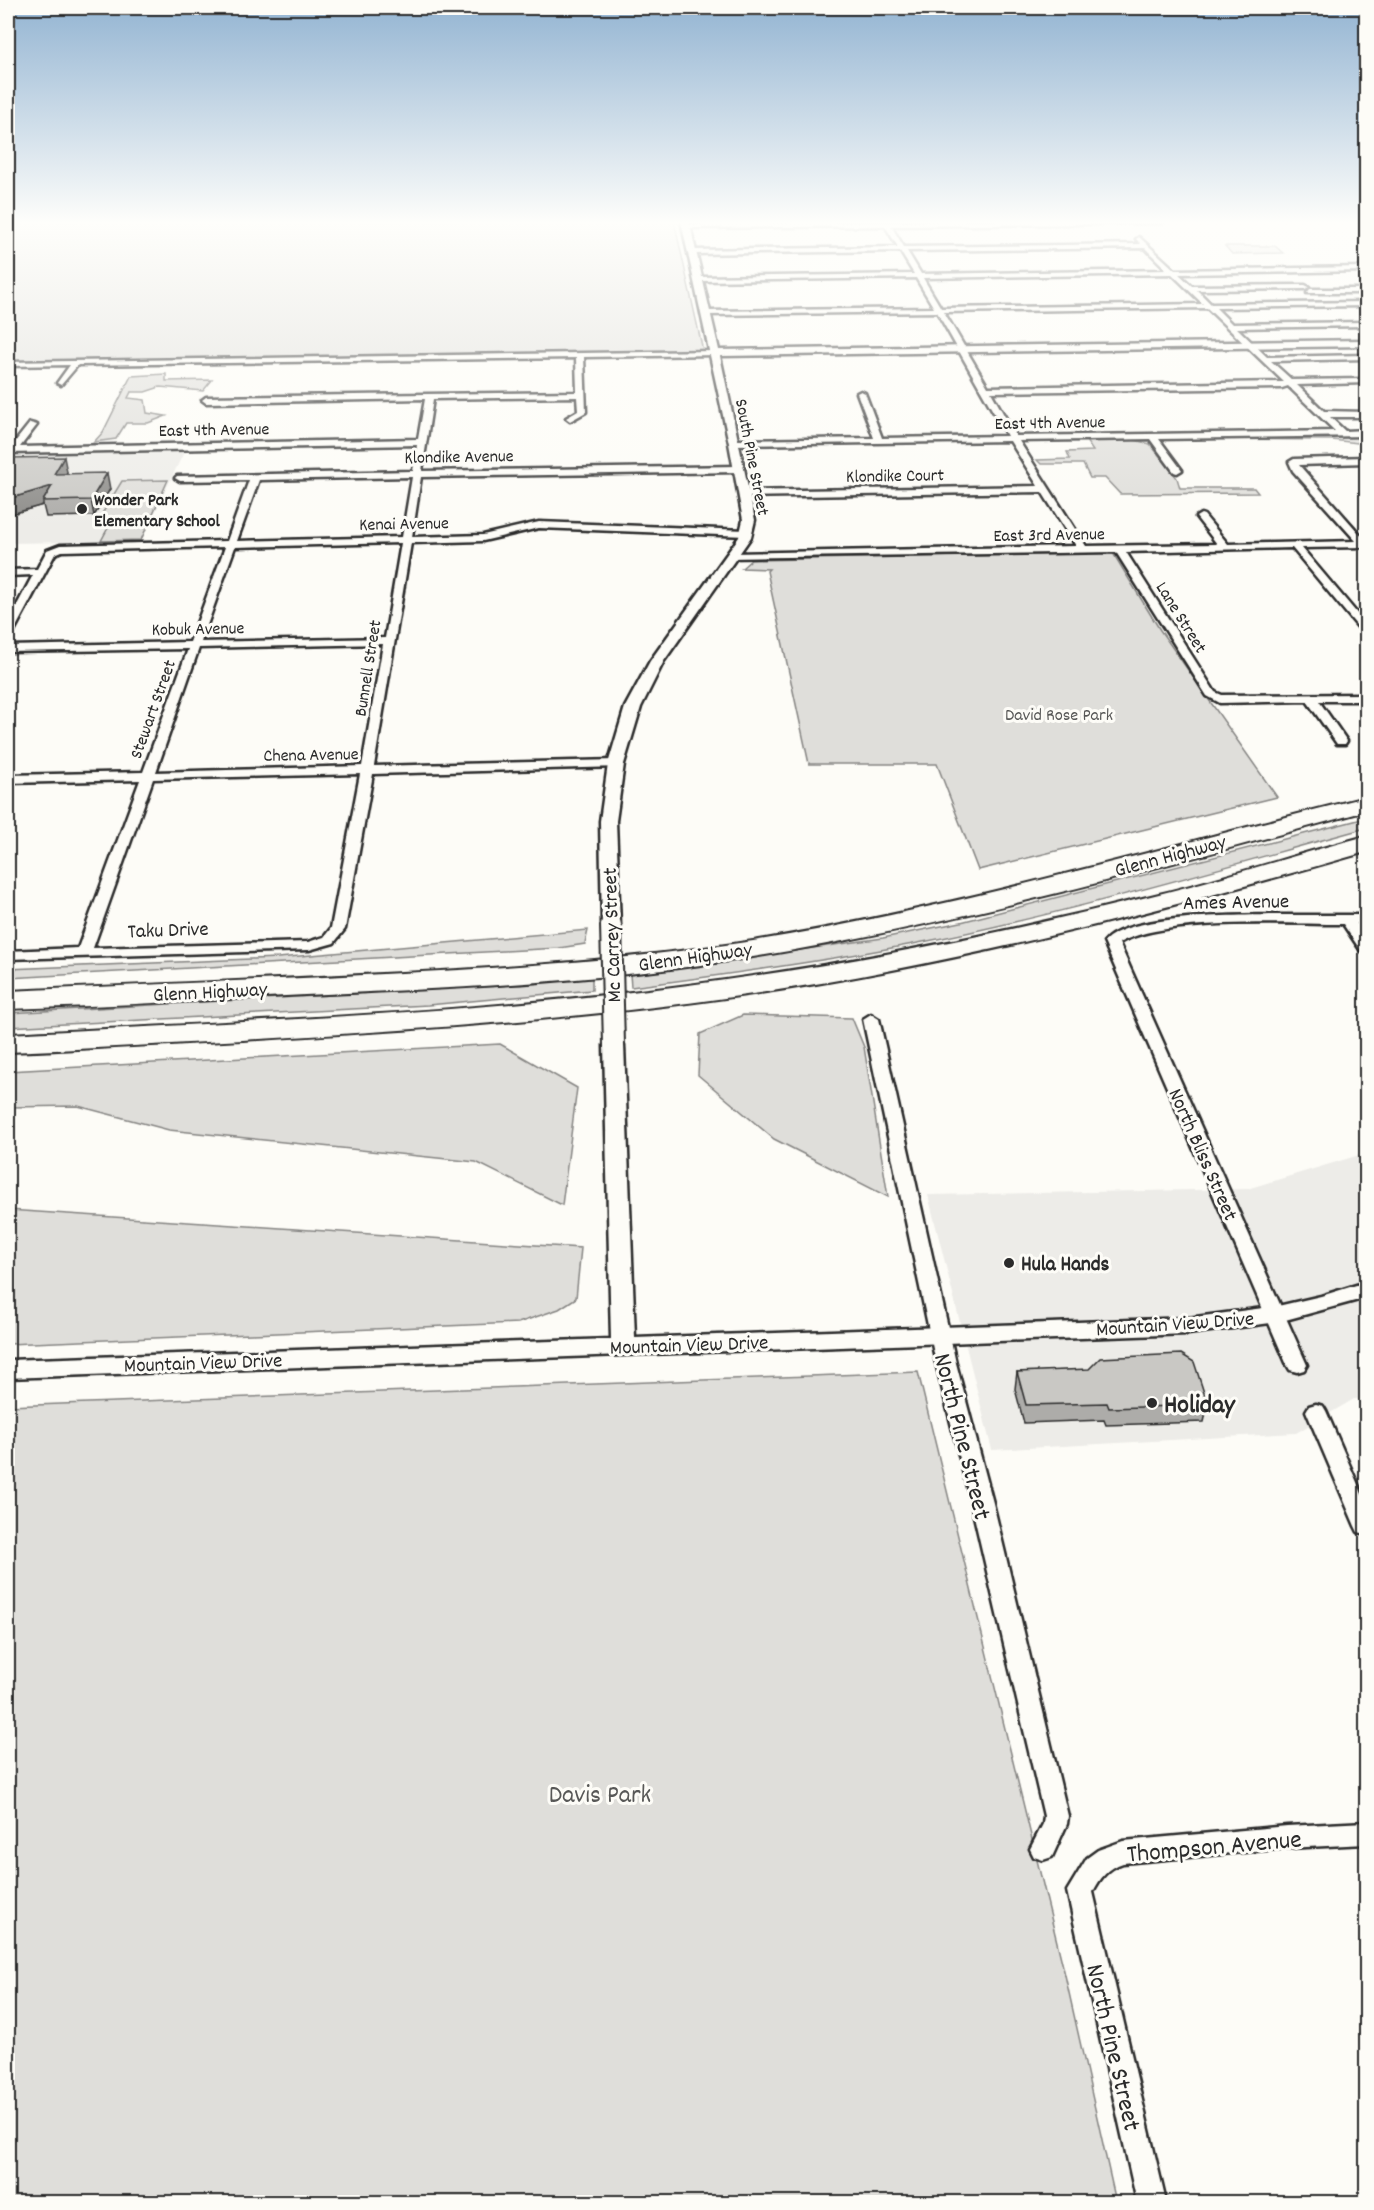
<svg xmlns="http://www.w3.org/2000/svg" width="1374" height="2210" viewBox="0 0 1374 2210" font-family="Dekko,sans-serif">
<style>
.built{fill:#edece8}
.green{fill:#dfdeda;stroke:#858482;stroke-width:1.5}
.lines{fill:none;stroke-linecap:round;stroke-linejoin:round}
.minor-casing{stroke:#2b2b2b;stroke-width:5}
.tertiary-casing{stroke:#2b2b2b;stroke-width:5}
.motorway-casing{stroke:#2b2b2b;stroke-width:4}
.minor{fill:#fdfcf7;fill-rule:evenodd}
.tertiary{fill:#fdfcf7;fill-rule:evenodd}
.motorway{fill:#fdfcf7;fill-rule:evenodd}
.tertiary-bridge-casing{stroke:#2b2b2b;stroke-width:24;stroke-linecap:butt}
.tertiary-bridge{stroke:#fdfcf7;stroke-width:20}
.wall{fill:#adaca9;stroke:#2b2b2b;stroke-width:1.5}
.shaded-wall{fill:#8d8c89;stroke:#2b2b2b;stroke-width:1.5}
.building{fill:#c9c8c4;stroke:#2b2b2b;stroke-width:1.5}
.poi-dot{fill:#2b2b2b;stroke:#fdfcf7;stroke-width:2}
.labels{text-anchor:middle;stroke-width:6;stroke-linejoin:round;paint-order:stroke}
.far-street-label{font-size:18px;fill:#2b2b2b;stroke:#fdfcf7}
.far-poi-label{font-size:18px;font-weight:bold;fill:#2b2b2b;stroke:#fdfcf7;text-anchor:start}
.far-park-label{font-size:18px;fill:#585857;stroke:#fdfcf7}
.street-label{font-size:21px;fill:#2b2b2b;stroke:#fdfcf7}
.poi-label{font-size:21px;font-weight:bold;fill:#2b2b2b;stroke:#fdfcf7;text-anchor:start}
.near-poi-label{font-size:26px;font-weight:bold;fill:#2b2b2b;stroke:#fdfcf7;text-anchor:start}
.near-street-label{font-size:26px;fill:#2b2b2b;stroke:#fdfcf7}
.near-park-label{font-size:26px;fill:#585857;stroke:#fdfcf7}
</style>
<rect width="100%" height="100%" fill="#fdfcf7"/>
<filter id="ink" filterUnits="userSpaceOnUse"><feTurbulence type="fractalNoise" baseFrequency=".0167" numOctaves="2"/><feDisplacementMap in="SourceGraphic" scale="12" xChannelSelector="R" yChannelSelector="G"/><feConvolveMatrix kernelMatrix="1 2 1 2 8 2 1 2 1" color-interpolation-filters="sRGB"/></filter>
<g filter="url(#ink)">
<g class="built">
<polygon points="185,450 141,541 8,543 8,453"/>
<polygon points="1366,1153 1366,1399 1354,1399 1296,1433 992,1450 928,1195 1247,1189"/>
</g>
<g class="green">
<polygon points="8,221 674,221 703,351 8,361"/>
<polygon points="1225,246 1275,246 1283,253 1232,254"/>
<polygon points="166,374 166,381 212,380 203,391 160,387 145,392 131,392 128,398 145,400 147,413 166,416 148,423 126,423 116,439 94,442 103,432 131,376"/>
<polygon points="1366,436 1366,444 1332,440 1215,439"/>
<polygon points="1134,440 1150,444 1177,478 1180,488 1254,488 1258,493 1120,494 1105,478 1090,478 1083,464 1041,464 1037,460 1070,459 1067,452 1093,451 1086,441"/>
<polygon points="168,480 141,540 101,541 109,526 100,517 122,481"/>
<polygon points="1113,553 1160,630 1277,797 978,870 937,764 809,764 771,590 767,571 769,569 742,568 751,560"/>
<path d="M1366,818V828C1216,869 1066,914 913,944C820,962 725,975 631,987L630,974L883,938L961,922Z"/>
<polygon points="588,930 585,944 559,948 8,978 8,969 278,958"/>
<polygon points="592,976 592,990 428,1005 8,1027 8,1013 332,995"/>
<polygon points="743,1015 852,1018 864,1047 888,1197 774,1139 698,1075 700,1034"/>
<polygon points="500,1044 577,1088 562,1205 476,1162 169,1130 78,1106 8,1107 8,1071"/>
<polygon points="8,1210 581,1248 576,1298 559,1309 518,1323 8,1344"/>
<polygon points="918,1372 1065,1975 1116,2202 8,2202 8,1406"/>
</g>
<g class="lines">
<g class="minor-casing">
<g id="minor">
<path d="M982,221H1166L1163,223L891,226L904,247L1141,244L1136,239L1139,237L1175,270L1366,267V271L1179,274L1192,286L1305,285L1309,287L1305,289L1197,290L1211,304L1366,302V306L1216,308L1232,324L1366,322V326L1237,328L1267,357L1366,355V359L1271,361L1292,380L1366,379V383L1297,385L1324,411L1366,412V417H1330L1345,431L1366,430V436L1159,439L1182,470L1177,473L1174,472L1150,439L1019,441L1086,546L1217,544L1196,517L1201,514L1204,515L1228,544L1356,541L1293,471L1289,462L1294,459L1366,457V463L1299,465L1366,541V547L1302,548L1366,624V633L1362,632L1292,548L1126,552L1215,692L1222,695L1366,694V701H1319L1347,741L1345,744H1337L1307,701L1220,703L1207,696L1116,552L729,558V554L733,553L1076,546L1042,492L745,497L740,494L745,491L1038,486L1010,441L732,445V441L735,440L874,438L857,393L861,391L865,393L882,438L1007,436L937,312L706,315L702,313L706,311L934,308L916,278L699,281L696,279L699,277L914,274L900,251L693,254L690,252L693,250L898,247L885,226L686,228L684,225ZM1145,248L1167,270L921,274L907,251ZM1172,274L1203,304L941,308L923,278ZM1207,308L1284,382L988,387L944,312ZM1288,386L1335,431L1016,436L991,392L1282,388Z"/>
<polygon points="1358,221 1365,221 1366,227"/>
<polygon points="1310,289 1366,289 1366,293 1307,293"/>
<path d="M714,351L718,353L717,355L584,357L586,412L570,421L566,418L578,411L577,397L433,399L422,471L739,466L744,469L739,472L421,477L412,537L483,535L539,522L746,530L751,533L746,536L539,528L483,541L411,543L374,766L616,760L620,761L622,764L620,767L373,774L345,929L334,943L309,950L8,959V951L78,948L140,780L8,783V775L143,772L188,649L8,652V646L190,642L225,547L62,551L55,554L14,631L8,634V622L33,575L8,576V570L37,569L47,550L60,545L227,541L249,480L180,481L175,478L177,476L413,471L417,445L8,453V447H11L30,423L37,425L20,447L418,439L425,399L206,403L202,400L206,397L577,392L576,358L78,365L61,385L57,383L70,365L8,366V362ZM412,477L402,537L237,541L259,480ZM401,543L385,638L201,642L235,547ZM383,644L362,766L156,772L199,648ZM360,774L331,928L324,937L308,942L93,948L153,779Z"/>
<path d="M1273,915H1366V923H1357L1366,937V952L1361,951L1343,924C1289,924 1163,917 1119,943L1307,1365L1304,1370L1297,1372L1290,1370L1287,1365L1104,942C1126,914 1237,916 1273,915Z"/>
<polygon points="871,1014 879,1019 956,1363 993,1503 1068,1816 1067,1824 1052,1857 1043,1860 1034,1857 1030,1849 1043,1824 1044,1816 971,1503 936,1363 863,1019"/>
<polygon points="1316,1404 1323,1406 1326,1411 1366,1503 1366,1534 1358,1532 1355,1526 1306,1411 1309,1406"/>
<path d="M1366,1822V1844L1287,1848L1123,1863C1108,1868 1100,1878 1093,1892L1166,2202H1137L1067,1891L1087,1858L1098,1850L1123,1841L1287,1826Z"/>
</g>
</g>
<g class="tertiary-casing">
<g id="tertiary">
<polygon points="681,221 689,221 719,350 1366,340 1366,346 720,356 755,520 751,537 664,661 641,707 624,764 616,821 620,925 617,929 605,929 602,925 600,821 608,764 625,707 650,661 739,537 743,520 729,443"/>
<polygon points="614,1039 621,1041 624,1045 635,1338 1188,1318 1278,1306 1321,1296 1366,1282 1366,1298 1278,1322 1188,1334 8,1378 8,1360 611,1339 604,1045 607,1041"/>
</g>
</g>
<g class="motorway-casing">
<g id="motorway">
<path d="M1366,797V811C1164,866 961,923 753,957C605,982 455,988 305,995C206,1000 107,1006 8,1009V991C139,985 271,980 402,973C519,967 637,959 753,941C961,907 1162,847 1366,797Z"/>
<path d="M1366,836V852C1164,910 962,963 753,994C584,1019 413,1030 243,1040C164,1044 86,1049 8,1052V1034C257,1021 506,1013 753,976C889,956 1026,928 1159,894C1229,877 1297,854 1366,836Z"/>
</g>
</g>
<use href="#minor" class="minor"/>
<use href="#tertiary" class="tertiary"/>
<use href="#motorway" class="motorway"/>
<g class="tertiary-bridge-casing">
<polyline id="tertiary-bridge" points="611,925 614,1045"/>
</g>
<use href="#tertiary-bridge" class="tertiary-bridge"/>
</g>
<g class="wall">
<polygon points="8,458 67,472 66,474 110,489 94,516 46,517 43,505 8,515"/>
<polygon points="1017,1372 1208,1405 1204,1422 1106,1425 1104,1420 1024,1423 1015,1389"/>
</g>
<g class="shaded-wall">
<polygon points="64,457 67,472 57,489 54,474"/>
<polygon points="107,473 110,489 94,516 91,500"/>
<polygon points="52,486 43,501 43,505 8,515 8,499"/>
</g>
<g class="building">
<polygon points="64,457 54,474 107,473 91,500 43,501 52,486 8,499 8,458"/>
<polygon points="1181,1354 1194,1362 1208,1405 1109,1408 1107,1403 1026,1405 1017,1372 1089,1369 1100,1358"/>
</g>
</g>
<linearGradient id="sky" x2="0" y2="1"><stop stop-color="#93b4d2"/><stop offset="0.42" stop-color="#fefefb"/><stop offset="1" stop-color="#fefefb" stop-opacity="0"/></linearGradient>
<rect width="1374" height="530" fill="url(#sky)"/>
<g class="poi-dot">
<circle cx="82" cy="509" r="6"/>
<circle cx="1009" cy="1263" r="6"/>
<circle cx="1152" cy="1403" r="6"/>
</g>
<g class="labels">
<g class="far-street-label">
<text transform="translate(1050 422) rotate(-1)" y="6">East 4th Avenue</text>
<text transform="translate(214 429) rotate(-1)" y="6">East 4th Avenue</text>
<text transform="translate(459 456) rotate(-1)" y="6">Klondike Avenue</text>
<text transform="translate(753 457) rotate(79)" y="6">South Pine Street</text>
<text transform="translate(895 475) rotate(-1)" y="6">Klondike Court</text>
<text transform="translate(404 523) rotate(-1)" y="6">Kenai Avenue</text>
<text transform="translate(1049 534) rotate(-1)" y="6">East 3rd Avenue</text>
<text transform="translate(1182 617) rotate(58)" y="6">Lane Street</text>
<text transform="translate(198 628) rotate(-1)" y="6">Kobuk Avenue</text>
<text transform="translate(367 668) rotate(-81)" y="6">Bunnell Street</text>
<text transform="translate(152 709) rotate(-70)" y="6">Stewart Street</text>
<text transform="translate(311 754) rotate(-1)" y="6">Chena Avenue</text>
</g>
<g class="far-poi-label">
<text x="94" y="505">Wonder Park<tspan x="94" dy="21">Elementary School</tspan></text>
</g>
<g class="far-park-label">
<text x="1059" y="720">David Rose Park</text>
</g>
<g class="street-label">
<text transform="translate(1170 855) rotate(-15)" y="7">Glenn Highway</text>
<text transform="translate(1236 901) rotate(-1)" y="7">Ames Avenue</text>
<text transform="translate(168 929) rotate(-2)" y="7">Taku Drive</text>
<text transform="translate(611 935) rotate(-92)" y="7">Mc Carrey Street</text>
<text transform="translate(695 956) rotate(-8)" y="7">Glenn Highway</text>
<text transform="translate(210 991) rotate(-3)" y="7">Glenn Highway</text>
<text transform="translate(1204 1154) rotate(66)" y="7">North Bliss Street</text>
<text transform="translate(1175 1323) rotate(-4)" y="7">Mountain View Drive</text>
<text transform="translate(689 1344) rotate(-2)" y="7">Mountain View Drive</text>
<text transform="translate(203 1362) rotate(-2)" y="7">Mountain View Drive</text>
</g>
<g class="poi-label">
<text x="1021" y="1270">Hula Hands</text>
</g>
<g class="near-poi-label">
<text x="1164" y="1412">Holiday</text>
</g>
<g class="near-street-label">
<text transform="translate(964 1436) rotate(76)" y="9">North Pine Street</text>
<text transform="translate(1214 1845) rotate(-5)" y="9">Thompson Avenue</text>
<text transform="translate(1115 2047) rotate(77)" y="9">North Pine Street</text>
</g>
<g class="near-park-label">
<text x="600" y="1802">Davis Park</text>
</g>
</g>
<rect width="1374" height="2210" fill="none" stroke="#fdfcf7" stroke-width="30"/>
<rect x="15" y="15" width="1344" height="2180" fill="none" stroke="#2b2b2b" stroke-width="2" filter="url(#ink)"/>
</svg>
